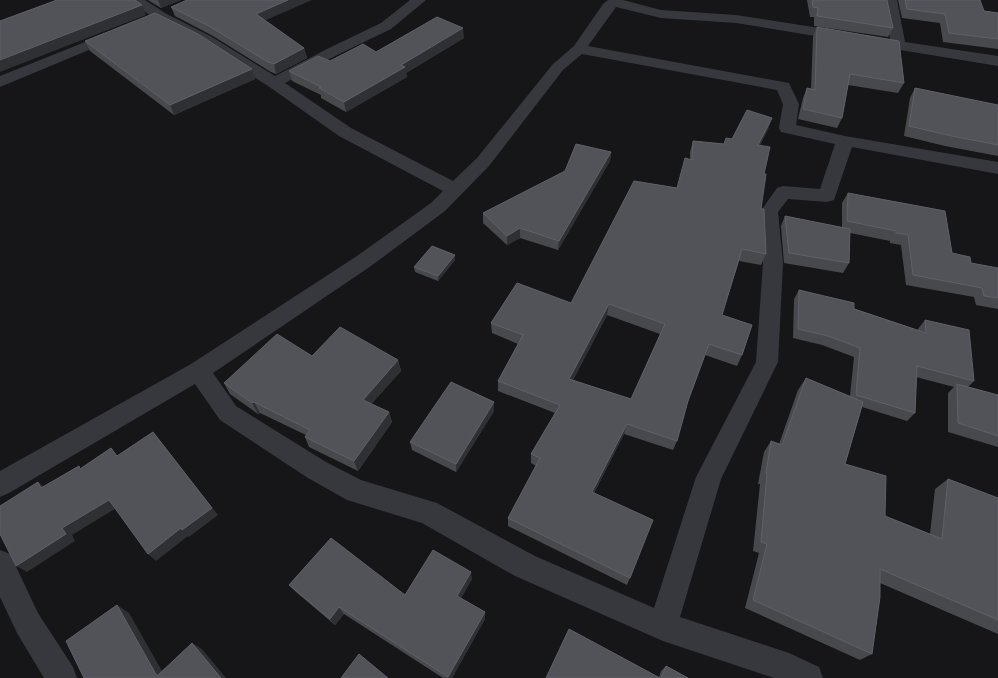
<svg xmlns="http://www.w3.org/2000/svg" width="998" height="678" viewBox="0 0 998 678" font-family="'Open Sans',sans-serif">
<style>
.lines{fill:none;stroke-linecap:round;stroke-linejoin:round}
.street{fill:#37383d;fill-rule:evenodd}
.wall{fill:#47494d;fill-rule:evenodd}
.shaded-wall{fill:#2f3033}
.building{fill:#525359;stroke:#5f6168;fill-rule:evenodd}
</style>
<rect width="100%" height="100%" fill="#161618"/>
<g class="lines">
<g class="street">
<path d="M129,0H145L165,13L212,37L275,76L327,49L381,23L410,0H426L391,29L337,55L285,83L351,128L453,181L477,158L553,64L574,46L603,4L608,0H623L661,10L736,15L890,39L883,0H897L905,42L998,56V66L736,23L661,18L616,7L588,46L789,83L799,104L796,125L845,136L998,162V174L852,147L834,200L827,202L788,199L778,212L783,263L778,362L721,479L680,617L789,653L819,667L823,678H774L663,641L515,576L422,523L347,500L308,478L220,420L195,384L9,493L0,497V471L191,364L357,256L431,203L443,191L339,136L268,86L202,43L155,19ZM582,54L777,90L783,104L779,128L781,132L835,144L820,189L783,186L777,188L760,212L763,263L756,362L696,477L654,608L535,556L437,503L361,480L326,462L236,406L213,373L371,266L445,211L489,166L563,70Z"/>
<polygon points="115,30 120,31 122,34 120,37 0,87 0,76"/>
<polygon points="0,550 10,554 38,613 73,667 77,678 44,678 17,633 0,597"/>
</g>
</g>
<g class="wall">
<polygon points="148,0 181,0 161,8"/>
<polygon points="807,0 887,0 893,28 888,37 814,26 814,17 810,17"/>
<polygon points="898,0 980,0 984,11 998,13 998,49 943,42 940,23 902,18"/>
<polygon points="171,7 266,21 304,48 307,58 276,74 271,72 213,36 175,16"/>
<polygon points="817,27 904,83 898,93 848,85 842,118 837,128 798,119 803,98 807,88 811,89 813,37"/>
<polygon points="464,38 406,73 407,77 346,112 321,98 321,95 292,81 289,71 330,61 376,52"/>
<polygon points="85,41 255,79 174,115 90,51"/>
<polygon points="915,88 998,105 998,156 945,146 904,136 910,98"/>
<path d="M772,118L768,129L760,145L764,174L761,209L766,254L761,265L739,261L722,315L742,355L737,366L705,355L688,401L677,441L673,450L624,434L594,493L630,578L627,585L508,526V518L536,466L531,463V454L555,413L498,391V381L518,344L492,333L491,323L571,303L677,188L690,159V152L693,141L724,144ZM607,315L660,334L631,399L573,380Z"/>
<polygon points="611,152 610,161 558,250 520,238 507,245 483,223 483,213"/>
<polygon points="848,193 952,253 971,263 998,268 998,309 976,305 974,297 906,285 901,245 890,243 890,241 850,233 849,263 843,273 784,263 781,226 785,216 842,228 842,203"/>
<polygon points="455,260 438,281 415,272 414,267"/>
<polygon points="799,290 918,330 918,329 925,320 974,381 968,387 998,395 998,447 948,432 948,393 954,387 916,377 915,413 907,421 862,407 845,464 885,516 930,534 935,489 948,479 998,498 998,634 880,583 872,654 860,660 745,608 759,553 753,551 760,484 758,484 764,452 771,441 779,444 798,390 806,378 850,396 854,357 822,345 793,338 794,299"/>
<polygon points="312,356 398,360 401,371 371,404 389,412 392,422 358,471 309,447 305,437 306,435 260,413 258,414 230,394 224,383"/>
<polygon points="494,411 456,472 412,450 410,442"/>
<polygon points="472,579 461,598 485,612 485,619 452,678 443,678 344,614 335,625 296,592 289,585 405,595"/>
<polygon points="666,666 688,678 546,678 659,677 661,671"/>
</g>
<g class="shaded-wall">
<polygon points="158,0 181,0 161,8"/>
<polygon points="288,0 312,0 259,23 256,14"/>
<polygon points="142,5 146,15 0,72 0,60"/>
<polygon points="463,28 464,38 406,73 407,77 346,112 344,102 401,65"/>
<polygon points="304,48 307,58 276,74 274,64"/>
<polygon points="252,69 255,79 174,115 170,105"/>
<polygon points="772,118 768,129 754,156 758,145"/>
<polygon points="611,152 610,161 558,250 559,241"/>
<polygon points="520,228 520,238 507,245 507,236"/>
<polygon points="455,255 455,260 438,281 438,276"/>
<polygon points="609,304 607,315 568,389 569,379"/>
<polygon points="398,360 401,371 366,410 363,400"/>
<polygon points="254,402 260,413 258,414 252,403"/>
<polygon points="494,402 494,411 456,472 456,464"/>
<polygon points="389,412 392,422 358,471 354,461"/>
<polygon points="627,424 624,434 590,501 592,492"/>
<polygon points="153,432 218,515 189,537 188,536 156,561 148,554 181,528"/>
<polygon points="38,482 48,490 41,488"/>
<polygon points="109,500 118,507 72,535 75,541 27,572 16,566 62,528"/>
<polygon points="471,572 472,579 458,603 457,596"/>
<polygon points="117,605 129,613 166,678 157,676"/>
<polygon points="339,607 344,614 335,625 330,619"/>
<polygon points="485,612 485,619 452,678 448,678 448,677"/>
<polygon points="192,643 202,649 226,678 221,678"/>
</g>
<g class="building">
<polygon points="57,0 135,0 142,5 0,60 0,21"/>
<polygon points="187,0 288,0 256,14 304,48 274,64 268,62 209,26 171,7"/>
<polygon points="812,0 887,0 893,28 817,16 818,8 813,7"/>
<polygon points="905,0 980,0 984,11 998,13 998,39 949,33 945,14 907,9"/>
<polygon points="155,13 198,34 252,69 170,105 85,41"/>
<polygon points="437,17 463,28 401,65 405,67 344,102 319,88 321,87 289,71 318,56 330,61 363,44 376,52"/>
<polygon points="817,27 899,41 904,83 850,74 842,118 803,109 807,88 815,90"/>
<polygon points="915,88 998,105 998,145 952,136 909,126"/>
<path d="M747,110L772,118L758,145L770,147L764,174H766L761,209H764L766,254L742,249L722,315L752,325L742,355L709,344L688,401L677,441L627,424L592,492L653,520L630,578L508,518L540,458L531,454L560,405L498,381L523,335L491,323L517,283L571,303L634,181L677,188L685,158L692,160L693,141L724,144L726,138L732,139ZM609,304L665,324L631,399L569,379Z"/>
<polygon points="576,144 611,152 559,241 520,228 507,236 483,213 565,171"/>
<polygon points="848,193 945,211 952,253 970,257 971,263 998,268 998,298 984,296 982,288 913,275 908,235 896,233 896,231 847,221"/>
<polygon points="785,216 850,229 849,263 789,253"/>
<polygon points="432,246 455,255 438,276 414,267"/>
<polygon points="799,290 854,303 854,309 926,333 925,320 969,330 974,381 917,366 915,413 856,395 860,348 828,336 798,329"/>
<polygon points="340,327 398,360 363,400 389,412 354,461 305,437 310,430 254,402 252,403 224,383 277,334 312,356"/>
<polygon points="806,378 863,402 845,464 886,476 885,516 942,539 948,479 998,498 998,620 880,569 880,597 872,654 753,600 767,544 761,542 767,474 766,473 771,441 782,445"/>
<polygon points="451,382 494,402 456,464 410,442"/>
<polygon points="957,384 998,395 998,436 958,423"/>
<polygon points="153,432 212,508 182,530 181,528 148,554 109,500 62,528 66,534 16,566 0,534 0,506 38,482 41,488 79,466 80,469 111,448 117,456"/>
<polygon points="331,538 405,595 433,550 471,572 457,596 485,612 448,677 339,607 330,619 289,585"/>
<polygon points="117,605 157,676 192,643 221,678 84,678 66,641"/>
<polygon points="569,629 660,678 546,678"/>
<polygon points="359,654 388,678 341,678"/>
<polygon points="666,666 688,678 661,678"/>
</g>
</svg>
